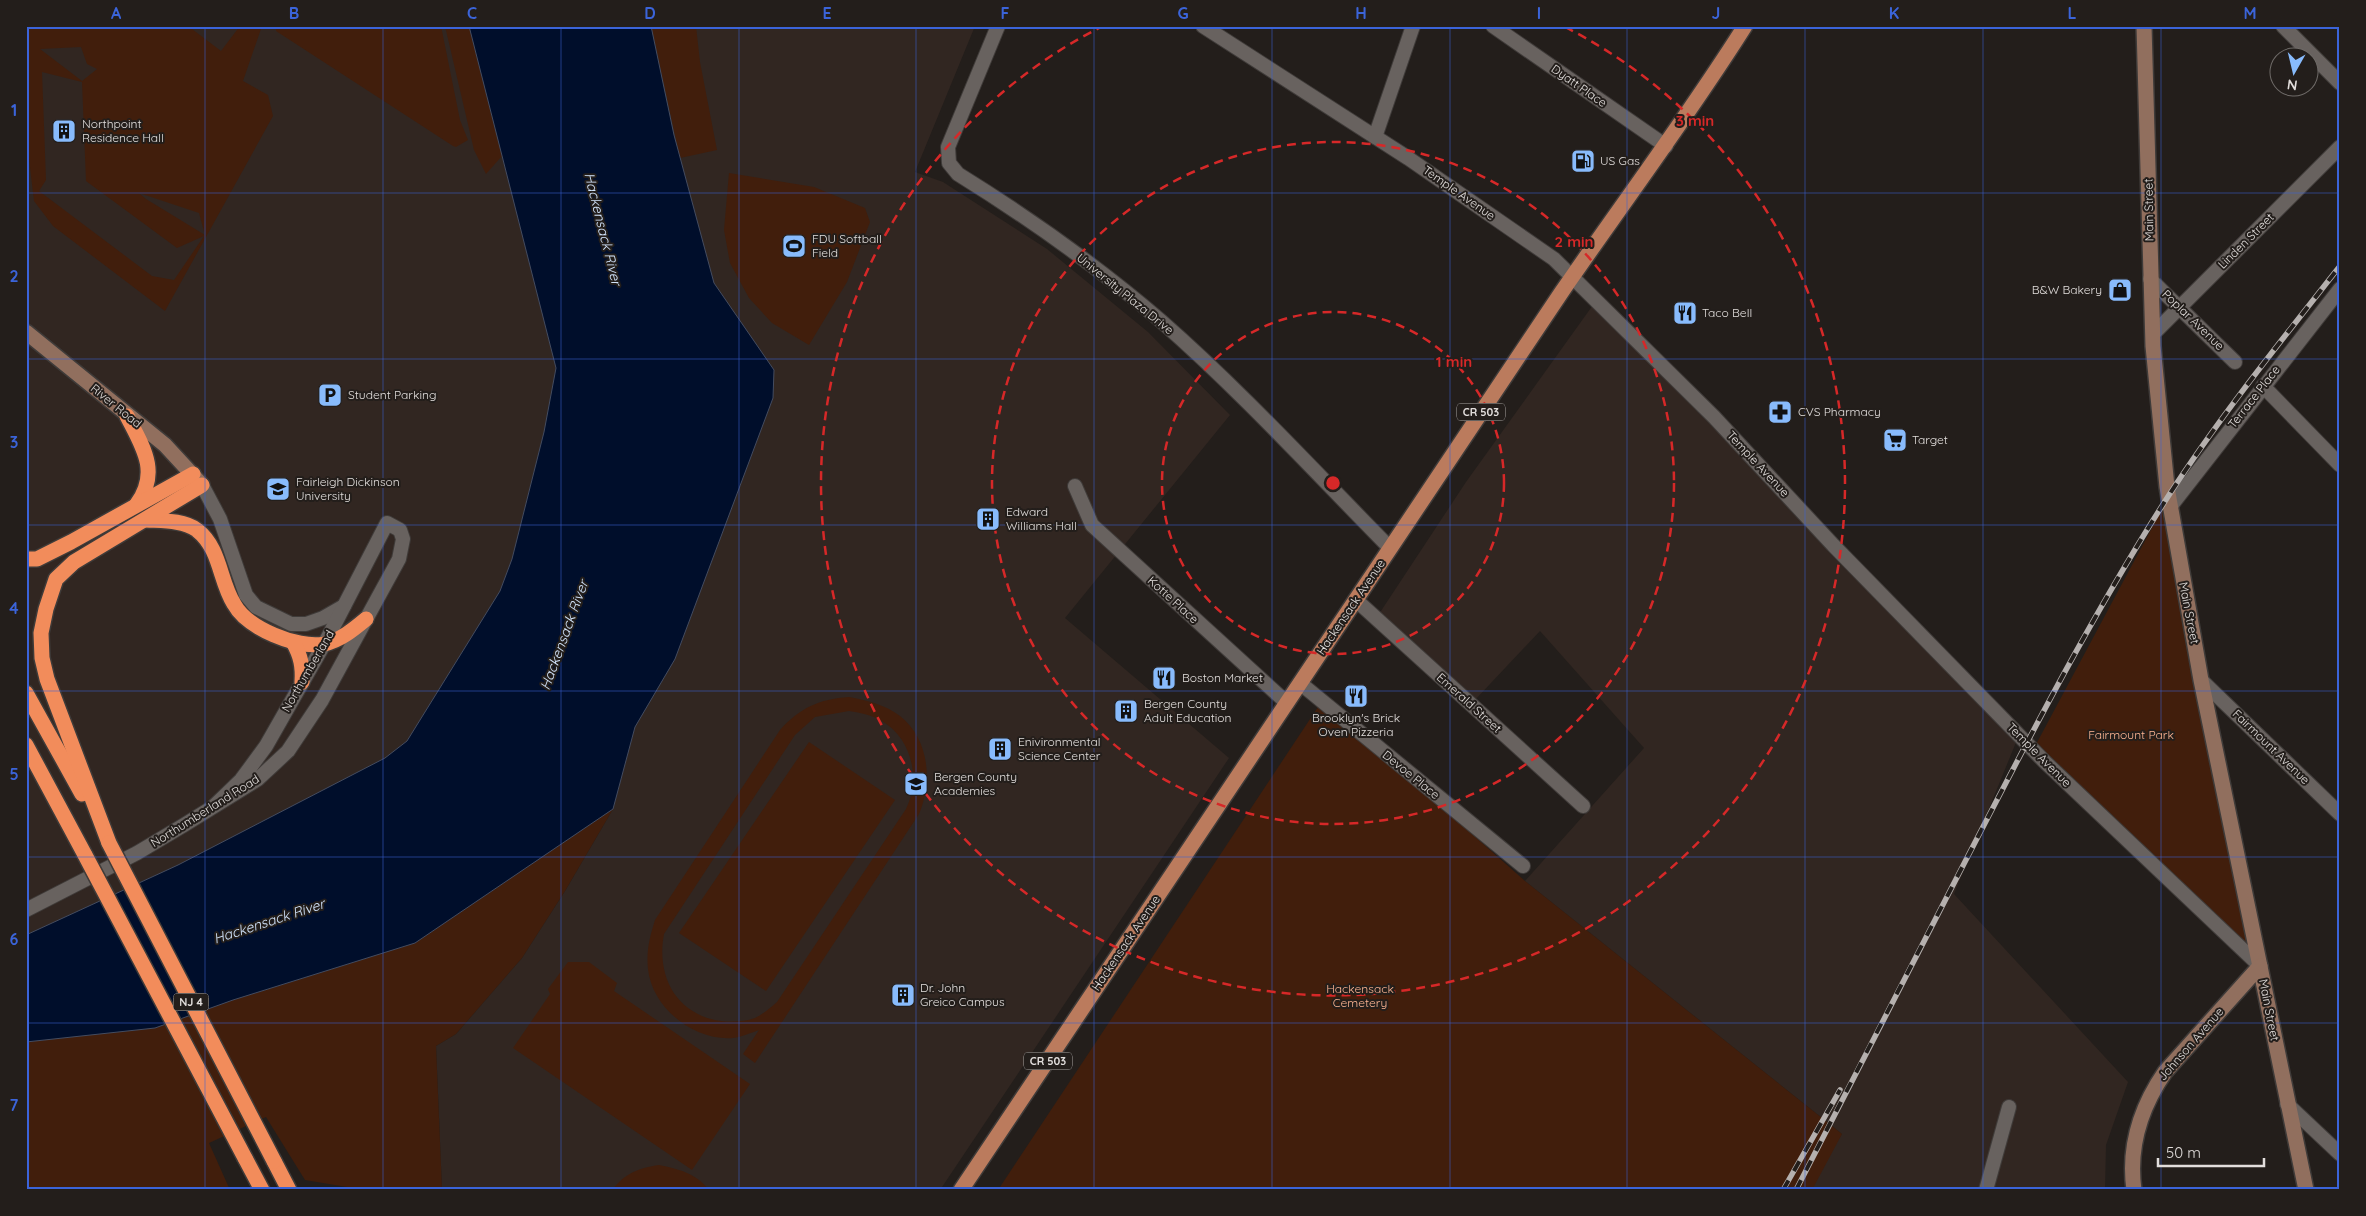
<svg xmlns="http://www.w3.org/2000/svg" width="2366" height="1216" viewBox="0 0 2366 1216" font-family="Quicksand,sans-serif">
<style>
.built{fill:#312621}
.green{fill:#411e0c;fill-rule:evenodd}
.water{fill:#000e2b;stroke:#444c60}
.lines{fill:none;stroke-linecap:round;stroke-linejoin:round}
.street-casing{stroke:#3f3b39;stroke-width:16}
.secondary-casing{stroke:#3f3b39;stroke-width:18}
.primary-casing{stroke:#3f3b39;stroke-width:18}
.highway-casing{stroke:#3f3b39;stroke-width:18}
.street{stroke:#68625f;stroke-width:14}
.secondary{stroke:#916f5e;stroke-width:15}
.primary{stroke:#bb7b5d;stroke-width:15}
.highway{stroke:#f28c5b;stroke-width:15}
.rail-casing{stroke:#b5b0ae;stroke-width:5.5}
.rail{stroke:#231e1b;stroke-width:4;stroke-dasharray:11;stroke-linecap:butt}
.highway-bridge-casing{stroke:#3f3b39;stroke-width:18;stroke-linecap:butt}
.highway-bridge{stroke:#f28c5b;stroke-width:15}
.grid{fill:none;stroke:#3b64d9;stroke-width:1;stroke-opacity:0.55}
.ring{fill:none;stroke:#d62828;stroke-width:2.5;stroke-dasharray:9 6}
.labels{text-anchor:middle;stroke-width:4;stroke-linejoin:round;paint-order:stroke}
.shield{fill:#231e1b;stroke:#a9a4a2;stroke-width:1}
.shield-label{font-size:11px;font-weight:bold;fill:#e2dedc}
.street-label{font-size:12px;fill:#e2dedc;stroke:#231e1b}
.poi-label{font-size:12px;fill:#e2dedc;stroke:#231e1b;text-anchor:start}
.park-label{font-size:12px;fill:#feb593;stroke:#231e1b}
.water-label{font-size:14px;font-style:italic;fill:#d1e3fb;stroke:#231e1b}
.centre{fill:#d62828;stroke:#231e1b;stroke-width:2.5}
.ring-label{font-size:15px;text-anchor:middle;font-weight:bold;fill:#d62828;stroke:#231e1b;stroke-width:4;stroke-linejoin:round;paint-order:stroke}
.neatline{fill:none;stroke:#3b64d9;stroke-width:2}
.grid-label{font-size:16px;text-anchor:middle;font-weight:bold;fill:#3b64d9}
</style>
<rect width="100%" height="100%" fill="#231e1b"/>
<g class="built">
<polygon points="26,26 975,26 915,172 943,182 1047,249 1148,332 1230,415 1065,618 1229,758 940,1190 442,1190 436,1046 456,1034 522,958 565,891 613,809 635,727 675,659 773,398 556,368 544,432 512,559 500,591 407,741 385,758 178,865 26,935"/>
<polygon points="1593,305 2019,735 1954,894 2128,1082 2106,1145 2105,1190 1804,1190 1842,1134 1525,881 1644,748 1540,631 1474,701 1379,614 1466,482"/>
</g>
<g class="green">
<path d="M26,26H188L221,51L240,26H262L243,81L268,95L273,116L165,311L53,226L34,201L26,134ZM81,47L87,64L97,69L82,81L40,49ZM42,72L82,82L86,181L177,248L204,236L174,280L152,276L39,191L46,180ZM139,193L199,213L205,235L146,199Z"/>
<polygon points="276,26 441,26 460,120 468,140 456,147 453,146 276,31"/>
<polygon points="445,26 469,26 502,156 486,174 474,150"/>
<polygon points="651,26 696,26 700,62 717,150 680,158"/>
<polygon points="729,173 814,187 865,208 870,222 847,282 809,345 772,323 749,298 730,263 724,230"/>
<polygon points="2169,496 2260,966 2033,750"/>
<path d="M849,697C866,700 886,705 900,716C929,739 933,781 919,814L755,1063L743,1054L759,1030C750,1033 742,1037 733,1038C694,1041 652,1008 648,969C646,951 650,936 655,920L780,730C800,708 819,699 849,697ZM849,711C861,713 872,715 882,721C912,739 921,779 906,809L777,1002C770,1008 763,1014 755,1018C744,1022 732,1022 721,1021C676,1015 656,976 664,934L795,735L815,717Z"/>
<polygon points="1322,701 1525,881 1842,1134 1812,1190 998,1190"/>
<polygon points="809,742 895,800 766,991 679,933"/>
<polygon points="613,809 565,891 522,958 456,1034 436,1046 442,1190 365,1190 305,1180 266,1117 209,1143 230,1190 26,1190 26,1042 155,1028 233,1000 415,943"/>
<polygon points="568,962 589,962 617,983 614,991 750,1084 692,1170 513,1048 550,994 548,989"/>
<path d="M659,1165C678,1169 696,1173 709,1190H612C625,1173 639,1168 659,1165Z"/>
</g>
<polygon class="water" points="469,26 651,26 674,135 714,283 774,370 773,398 675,659 635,727 613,809 415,943 233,1000 155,1028 26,1042 26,935 178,865 385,758 407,741 500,591 512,559 544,432 556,368"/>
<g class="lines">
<g class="street-casing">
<g id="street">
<path d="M998,26L948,147L949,163L958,174C1029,218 1097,266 1161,321C1242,392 1315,472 1390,548"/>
<polyline points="1203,26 1408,158 1554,259 1714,417 1833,545 2045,762 2260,966"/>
<polyline points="1493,26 1666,146"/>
<polyline points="2283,26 2340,83"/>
<polyline points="1375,137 1413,26"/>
<polyline points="2150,279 2235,362"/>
<polyline points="2153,334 2340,147"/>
<polyline points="2263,386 2340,465"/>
<polyline points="202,485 220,519 246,595 256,607 291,624 306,624 323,618 344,606"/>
<polyline points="1075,486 1092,525 1287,703"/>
<polyline points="2170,507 2340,289"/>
<polyline points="1356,600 1583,806"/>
<polyline points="2201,680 2340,814"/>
<polyline points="1300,683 1523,866"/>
<polyline points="26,910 137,853 184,825 258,779 288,751 322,700 399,559 403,539 400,530 387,523 327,639 266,746 241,780 213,807"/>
<polyline points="2287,1104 2340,1154"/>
<polyline points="1986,1190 2009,1107"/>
</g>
</g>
<g class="secondary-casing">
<g id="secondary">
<polyline points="2144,26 2153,346 2167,487 2201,680 2306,1190"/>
<polyline points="26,332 165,445 201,484"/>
<path d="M2134,1190C2128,1147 2141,1107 2165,1072L2260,966"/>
</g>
</g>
<g class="primary-casing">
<path id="primary" d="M961,1190L1561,293C1622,204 1687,118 1745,26"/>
</g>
<g class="highway-casing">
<g id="highway">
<path d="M127,416C143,447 160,472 137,504"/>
<path d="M146,520C163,521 183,520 197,530C221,549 219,580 234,604C247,628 297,649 324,644C341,640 354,629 366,619"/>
<polyline points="26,559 37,559 71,542 193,474"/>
<path d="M293,642C301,656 303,667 302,682"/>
<polyline points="26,693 82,794"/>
<polyline points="26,745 85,855"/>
<polyline points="109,843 47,679 42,658 41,633 46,609 56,579 74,562 202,485"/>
<polyline points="245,1158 262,1190"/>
<polyline points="274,1161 289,1190"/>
</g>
</g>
<use href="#street" class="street"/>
<use href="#secondary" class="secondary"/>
<use href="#primary" class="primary"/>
<use href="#highway" class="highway"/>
<g class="rail-casing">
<g id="rail">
<polyline points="1783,1190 1840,1090"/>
<path d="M1796,1190C1853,1078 1911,966 1969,854C2032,732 2095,610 2169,495C2221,415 2281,341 2340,266"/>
</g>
</g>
<use href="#rail" class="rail"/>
<g class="highway-bridge-casing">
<g id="highway-bridge">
<polyline points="109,843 274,1161"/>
<polyline points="85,855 245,1158"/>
</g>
</g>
<use href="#highway-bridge" class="highway-bridge"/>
</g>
<path class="grid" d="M205,26V1190M383,26V1190M561,26V1190M739,26V1190M916,26V1190M1094,26V1190M1272,26V1190M1450,26V1190M1627,26V1190M1805,26V1190M1983,26V1190M2161,26V1190M26,193H2340M26,359H2340M26,525H2340M26,691H2340M26,857H2340M26,1023H2340"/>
<g class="ring">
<circle cx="1333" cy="483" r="171"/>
<circle cx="1333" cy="483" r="341"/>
<path d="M1565 27A512 512 0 1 1 1101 27"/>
</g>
<defs>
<g id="building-square" transform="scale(1.25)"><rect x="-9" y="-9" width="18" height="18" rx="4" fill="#88bbfc" stroke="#231e1b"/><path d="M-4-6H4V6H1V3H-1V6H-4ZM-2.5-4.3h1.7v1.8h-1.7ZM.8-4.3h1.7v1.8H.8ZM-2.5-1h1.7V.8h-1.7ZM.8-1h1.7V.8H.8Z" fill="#111"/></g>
<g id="fuel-square" transform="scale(1.25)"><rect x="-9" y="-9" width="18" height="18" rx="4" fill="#88bbfc" stroke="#231e1b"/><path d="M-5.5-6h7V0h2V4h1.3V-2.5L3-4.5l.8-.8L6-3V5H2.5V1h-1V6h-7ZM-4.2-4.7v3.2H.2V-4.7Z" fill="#111"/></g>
<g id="stadium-square" transform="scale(1.25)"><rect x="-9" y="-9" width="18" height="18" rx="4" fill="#88bbfc" stroke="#231e1b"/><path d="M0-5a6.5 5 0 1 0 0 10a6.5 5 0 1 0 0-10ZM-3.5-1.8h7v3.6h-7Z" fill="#111"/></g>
<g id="shop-square" transform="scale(1.25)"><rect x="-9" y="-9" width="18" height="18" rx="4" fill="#88bbfc" stroke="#231e1b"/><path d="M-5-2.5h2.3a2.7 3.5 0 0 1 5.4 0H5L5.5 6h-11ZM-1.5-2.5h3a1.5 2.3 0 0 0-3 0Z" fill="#111"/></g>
<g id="restaurant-square" transform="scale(1.25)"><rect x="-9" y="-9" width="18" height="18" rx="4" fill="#88bbfc" stroke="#231e1b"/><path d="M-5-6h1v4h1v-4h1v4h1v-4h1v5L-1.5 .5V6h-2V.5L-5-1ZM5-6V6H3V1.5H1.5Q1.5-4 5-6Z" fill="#111"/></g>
<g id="parking-square" transform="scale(1.25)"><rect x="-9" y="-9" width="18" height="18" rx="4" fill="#88bbfc" stroke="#231e1b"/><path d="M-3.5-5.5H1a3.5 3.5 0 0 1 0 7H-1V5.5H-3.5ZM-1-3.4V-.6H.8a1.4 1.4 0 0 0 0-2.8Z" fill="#111"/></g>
<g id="pharmacy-square" transform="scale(1.25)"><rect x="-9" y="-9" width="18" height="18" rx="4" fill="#88bbfc" stroke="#231e1b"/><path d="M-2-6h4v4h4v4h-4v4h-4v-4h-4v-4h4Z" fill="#111"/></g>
<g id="supermarket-square" transform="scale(1.25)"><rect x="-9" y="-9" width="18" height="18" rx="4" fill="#88bbfc" stroke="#231e1b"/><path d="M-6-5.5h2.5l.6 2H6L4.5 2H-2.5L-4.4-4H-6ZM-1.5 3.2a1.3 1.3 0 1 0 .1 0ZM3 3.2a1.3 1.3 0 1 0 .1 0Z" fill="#111"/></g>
<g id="university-square" transform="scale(1.25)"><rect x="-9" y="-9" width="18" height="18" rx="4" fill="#88bbfc" stroke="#231e1b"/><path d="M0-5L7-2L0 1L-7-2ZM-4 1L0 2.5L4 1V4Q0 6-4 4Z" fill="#111"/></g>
<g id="school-square" transform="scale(1.25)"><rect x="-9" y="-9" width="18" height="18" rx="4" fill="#88bbfc" stroke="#231e1b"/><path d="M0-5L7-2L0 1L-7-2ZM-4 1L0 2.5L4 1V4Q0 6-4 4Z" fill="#111"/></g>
</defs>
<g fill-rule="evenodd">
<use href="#building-square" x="64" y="131"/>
<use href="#fuel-square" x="1583" y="161"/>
<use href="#stadium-square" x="794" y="246"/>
<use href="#shop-square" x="2120" y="290"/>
<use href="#restaurant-square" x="1685" y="313"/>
<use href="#parking-square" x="330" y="395"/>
<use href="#pharmacy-square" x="1780" y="412"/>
<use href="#supermarket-square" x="1895" y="440"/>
<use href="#university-square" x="278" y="489"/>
<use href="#building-square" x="988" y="519"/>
<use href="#restaurant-square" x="1164" y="678"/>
<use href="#restaurant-square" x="1356" y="696"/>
<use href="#building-square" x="1126" y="711"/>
<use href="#building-square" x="1000" y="749"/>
<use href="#school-square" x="916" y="784"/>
<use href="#building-square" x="903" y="995"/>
</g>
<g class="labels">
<g class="shield">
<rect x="1457" y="403.5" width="48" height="17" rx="4"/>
<rect x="173.5" y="993.5" width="35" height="17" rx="4"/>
<rect x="1024" y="1052.5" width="48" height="17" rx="4"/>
</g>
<g class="shield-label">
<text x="1481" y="416">CR 503</text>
<text x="191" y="1006">NJ 4</text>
<text x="1048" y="1065">CR 503</text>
</g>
<g class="street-label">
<text transform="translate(1579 86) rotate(35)" y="4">Dyatt Place</text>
<text transform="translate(1459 193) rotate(35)" y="4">Temple Avenue</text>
<text transform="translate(2149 210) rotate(-91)" y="4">Main Street</text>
<text transform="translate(2246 241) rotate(-45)" y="4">Linden Street</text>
<text transform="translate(1125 294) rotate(39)" y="4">University Plaza Drive</text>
<text transform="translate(2193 320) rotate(44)" y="4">Poplar Avenue</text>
<text transform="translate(2254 397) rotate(-52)" y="4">Terrace Place</text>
<text transform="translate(116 406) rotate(39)" y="4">River Road</text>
<text transform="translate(1758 464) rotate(47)" y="4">Temple Avenue</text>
<text transform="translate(1173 600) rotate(42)" y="4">Kotte Place</text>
<text transform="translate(1351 607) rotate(-56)" y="4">Hackensack Avenue</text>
<text transform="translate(2189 613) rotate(79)" y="4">Main Street</text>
<text transform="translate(308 671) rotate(-60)" y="4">Northumberland</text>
<text transform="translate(1469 703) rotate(42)" y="4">Emerald Street</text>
<text transform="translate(2271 747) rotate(44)" y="4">Fairmount Avenue</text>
<text transform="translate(2039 755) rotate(45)" y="4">Temple Avenue</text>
<text transform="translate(1411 775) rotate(39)" y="4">Devoe Place</text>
<text transform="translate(205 811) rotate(-32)" y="4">Northumberland Road</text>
<text transform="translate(1126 943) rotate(-56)" y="4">Hackensack Avenue</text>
<text transform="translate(2269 1010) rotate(79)" y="4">Main Street</text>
<text transform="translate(2191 1044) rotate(-49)" y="4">Johnson Avenue</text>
</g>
<g class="poi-label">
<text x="82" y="128">Northpoint<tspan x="82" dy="14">Residence Hall</tspan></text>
<text x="1600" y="165">US Gas</text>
<text x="812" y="243">FDU Softball<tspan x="812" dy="14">Field</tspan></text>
<text x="2102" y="294" text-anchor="end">B&amp;W Bakery</text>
<text x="1702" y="317">Taco Bell</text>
<text x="348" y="399">Student Parking</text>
<text x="1798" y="416">CVS Pharmacy</text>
<text x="1912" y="444">Target</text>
<text x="296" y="486">Fairleigh Dickinson<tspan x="296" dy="14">University</tspan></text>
<text x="1006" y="516">Edward<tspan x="1006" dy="14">Williams Hall</tspan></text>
<text x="1182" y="682">Boston Market</text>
<text x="1144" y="708">Bergen County<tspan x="1144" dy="14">Adult Education</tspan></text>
<text x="1356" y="722" text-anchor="middle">Brooklyn's Brick<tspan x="1356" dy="14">Oven Pizzeria</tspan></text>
<text x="1018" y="746">Enivironmental<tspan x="1018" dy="14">Science Center</tspan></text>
<text x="934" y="781">Bergen County<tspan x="934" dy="14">Academies</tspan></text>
<text x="920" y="992">Dr. John<tspan x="920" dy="14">Greico Campus</tspan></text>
</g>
<g class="park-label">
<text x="2131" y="739">Fairmount Park</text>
<text x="1360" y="993">Hackensack<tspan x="1360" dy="14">Cemetery</tspan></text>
</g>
<g class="water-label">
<text transform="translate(603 229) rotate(76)" y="5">Hackensack River</text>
<text transform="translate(564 635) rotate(-70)" y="5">Hackensack River</text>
<text transform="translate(269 921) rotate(-18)" y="5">Hackensack River</text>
</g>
</g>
<circle cx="1333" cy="483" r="8" class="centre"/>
<g class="ring-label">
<text x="1695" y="126">3 min</text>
<text x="1574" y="247">2 min</text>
<text x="1454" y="367">1 min</text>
</g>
<rect width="2366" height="1216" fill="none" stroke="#231e1b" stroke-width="55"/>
<g transform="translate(2294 72) rotate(188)"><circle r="24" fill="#231e1b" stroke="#6f6b68"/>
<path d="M0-4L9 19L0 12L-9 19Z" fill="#88bbfc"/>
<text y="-8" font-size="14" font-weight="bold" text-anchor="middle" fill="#e2dedc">N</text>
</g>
<path d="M2158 1158v8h106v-8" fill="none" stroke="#e2dedc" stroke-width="2.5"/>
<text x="2166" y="1158" font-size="15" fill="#e2dedc" stroke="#231e1b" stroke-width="4" paint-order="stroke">50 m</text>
<rect x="28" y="28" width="2310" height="1160" class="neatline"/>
<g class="grid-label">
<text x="116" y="19">A</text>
<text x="294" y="19">B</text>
<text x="472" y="19">C</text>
<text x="650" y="19">D</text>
<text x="827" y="19">E</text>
<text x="1005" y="19">F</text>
<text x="1183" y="19">G</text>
<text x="1361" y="19">H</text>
<text x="1539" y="19">I</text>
<text x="1716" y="19">J</text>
<text x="1894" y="19">K</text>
<text x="2072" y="19">L</text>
<text x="2250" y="19">M</text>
<text x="14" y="116">1</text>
<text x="14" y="282">2</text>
<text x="14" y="448">3</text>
<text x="14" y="614">4</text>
<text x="14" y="780">5</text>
<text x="14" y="945">6</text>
<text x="14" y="1111">7</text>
</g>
</svg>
